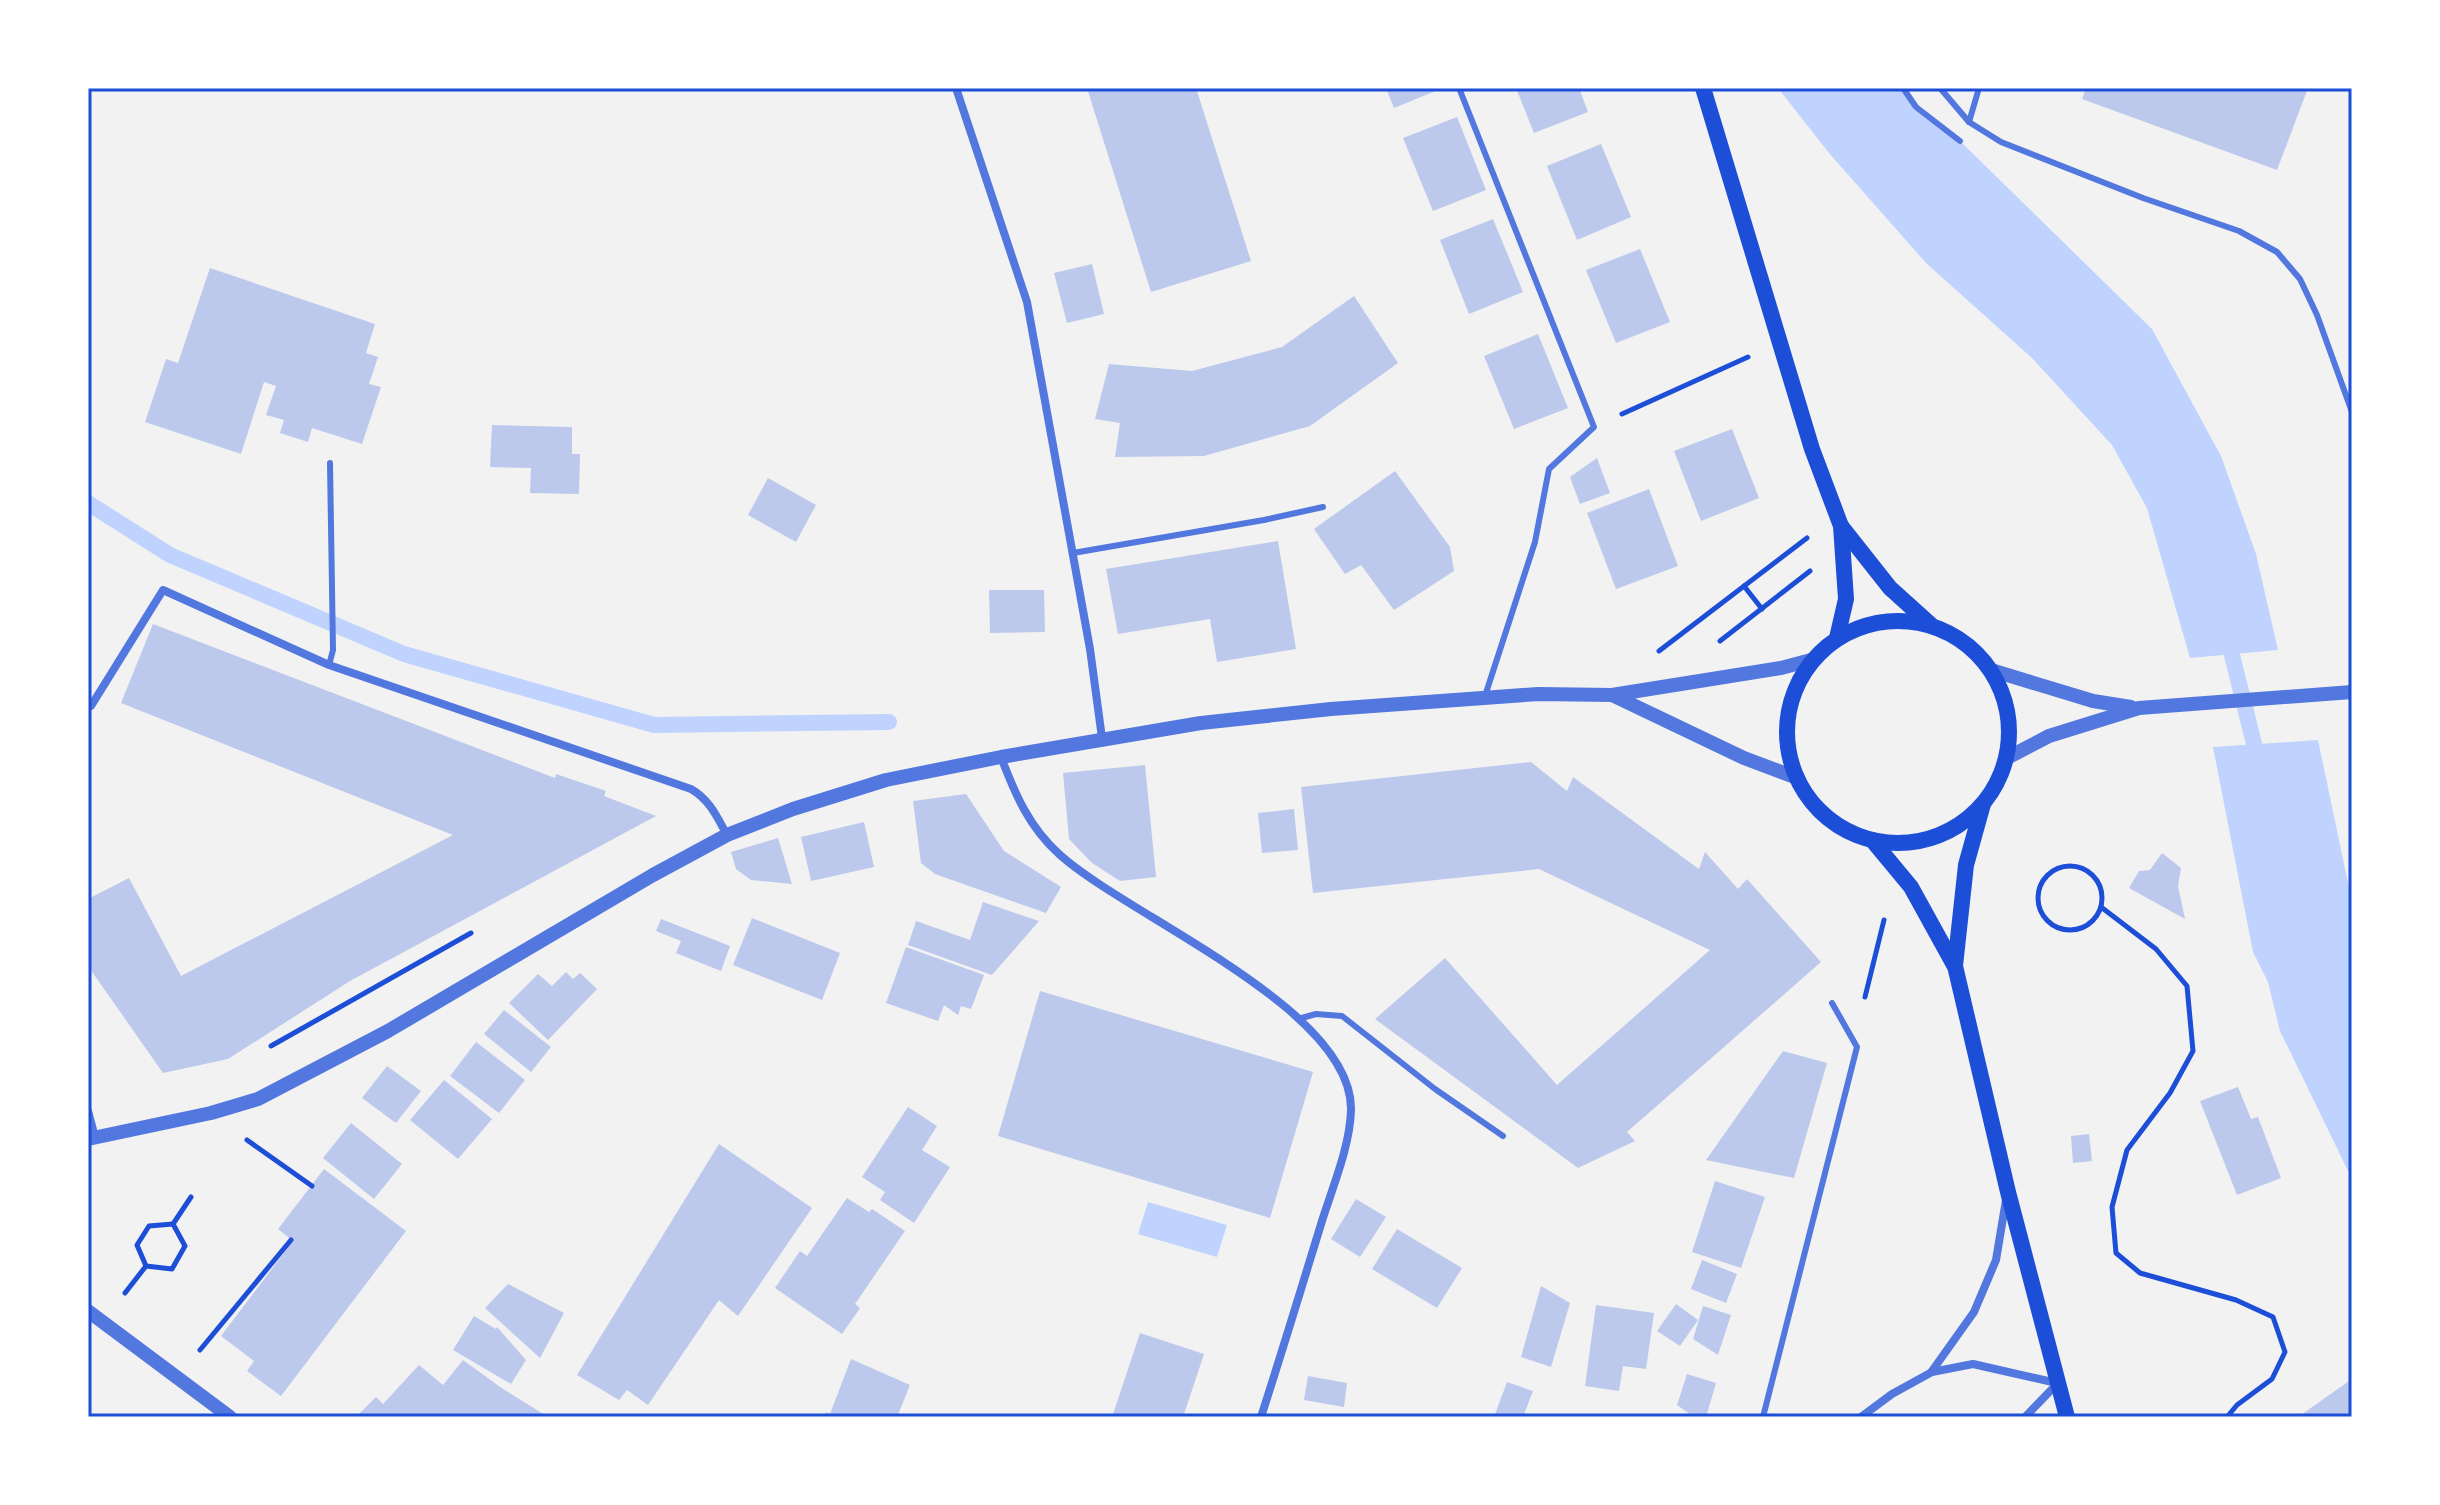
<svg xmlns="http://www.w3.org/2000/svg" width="2440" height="1505" viewBox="0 0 2440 1505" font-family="Raleway,sans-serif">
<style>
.water{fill:#bfd3fe}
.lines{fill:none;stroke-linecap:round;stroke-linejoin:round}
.stream{stroke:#bfd3fe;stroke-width:16}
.building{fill:#bdc9ec}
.path{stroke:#1d4ed8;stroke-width:5}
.service{stroke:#5277de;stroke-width:6}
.minor{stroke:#5277de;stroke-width:8}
.tertiary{stroke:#5277de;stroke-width:14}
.secondary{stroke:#1d4ed8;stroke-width:16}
.neatline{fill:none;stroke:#1d4ed8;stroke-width:3}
</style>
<rect width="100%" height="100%" fill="#f2f2f2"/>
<g class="water">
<polygon points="1778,88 1903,88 1916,107 1960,141 2152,329 2221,456 2256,554 2278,650 2190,658 2147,508 2112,445 2032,358 1926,263 1829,153"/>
<polygon points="2318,740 2352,902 2352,1179 2280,1031 2268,982 2253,952 2213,747"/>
<polygon points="1148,1202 1227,1225 1217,1257 1138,1234"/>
</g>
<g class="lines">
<g class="stream">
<polyline points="88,503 170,555 404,654 654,725 889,722"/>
<polyline points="2227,635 2259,764"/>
</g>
</g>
<g class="building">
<polygon points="1087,88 1196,88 1251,261 1151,292"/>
<polygon points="1386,88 1443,88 1394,108"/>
<polygon points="1516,88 1579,88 1588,112 1534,133"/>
<polygon points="2086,88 2308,88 2277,170 2082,99"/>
<polygon points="1457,117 1486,190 1433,211 1403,138"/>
<polygon points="1601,144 1631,217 1577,240 1547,166"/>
<polygon points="1493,219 1523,292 1469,314 1440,240"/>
<polygon points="1640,249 1670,322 1616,343 1586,270"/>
<polygon points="1092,264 1104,314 1067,323 1054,273"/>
<polygon points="210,268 375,324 366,353 378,357 369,384 381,387 362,444 312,428 308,442 280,433 284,420 266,415 276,386 264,382 241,454 145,422 166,359 178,363"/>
<polygon points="1354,296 1398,363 1310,426 1204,456 1115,457 1120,423 1095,419 1109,364 1192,371 1282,347"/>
<polygon points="1538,334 1568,408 1514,429 1484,356"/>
<polygon points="492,425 572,427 572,454 580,454 579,494 530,493 531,468 490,467"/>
<polygon points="1732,429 1759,498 1701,521 1674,451"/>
<polygon points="1597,458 1610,493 1580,504 1570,477"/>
<polygon points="1395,471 1450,547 1454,571 1394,610 1361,565 1345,574 1314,529"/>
<polygon points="768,478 816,505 796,542 748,515"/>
<polygon points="1649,489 1678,566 1616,589 1587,513"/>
<polygon points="1278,541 1296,649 1217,662 1210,619 1118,634 1106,569"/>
<polygon points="989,590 1044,590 1045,632 990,633"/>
<polygon points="153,624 555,778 556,774 606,791 604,796 656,816 350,981 228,1059 163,1073 88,966 88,899 129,878 181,976 453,835 121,703"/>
<polygon points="1531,762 1567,791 1573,777 1699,869 1705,852 1738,889 1747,879 1821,962 1627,1132 1635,1141 1578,1168 1375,1019 1445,958 1557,1085 1710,950 1539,869 1313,893 1301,787"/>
<polygon points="1145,765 1156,877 1120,881 1092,863 1069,839 1063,773"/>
<polygon points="966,794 1004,851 1061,887 1046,913 935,874 921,863 913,801"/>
<polygon points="1294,809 1298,850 1262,853 1258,813"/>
<polygon points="864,822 874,867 811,881 801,837"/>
<polygon points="778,838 792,884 751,880 736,869 731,852"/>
<polygon points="2162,853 2181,868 2178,886 2185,919 2129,888 2139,871 2150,870"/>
<polygon points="983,902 1039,921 992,975 908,945 916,921 970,940"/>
<polygon points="752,918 840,953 822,1000 733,965"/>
<polygon points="661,919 730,946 721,971 676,953 681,941 656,931"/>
<polygon points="906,947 984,975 971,1009 961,1006 958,1015 944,1005 938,1021 886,1003"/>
<polygon points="566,972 573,979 580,973 597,989 548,1040 509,1003 538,974 552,986"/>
<polygon points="1040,991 1313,1072 1270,1218 998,1136"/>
<polygon points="504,1010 551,1047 531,1072 484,1034"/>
<polygon points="476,1042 525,1080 499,1113 450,1076"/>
<polygon points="1783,1051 1827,1063 1794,1178 1706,1160"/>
<polygon points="387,1066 421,1091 396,1123 362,1098"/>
<polygon points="444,1080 492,1119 458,1159 410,1120"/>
<polygon points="2238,1087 2251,1119 2258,1117 2281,1178 2237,1195 2200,1101"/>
<polygon points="908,1107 937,1126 922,1150 950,1167 914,1223 880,1200 885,1192 862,1177"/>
<polygon points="351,1123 402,1164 374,1199 323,1158"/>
<polygon points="2089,1134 2092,1161 2073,1163 2071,1136"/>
<polygon points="719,1144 812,1208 738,1316 719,1300 648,1405 627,1390 619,1400 577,1375"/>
<polygon points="324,1169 406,1231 281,1396 247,1371 254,1361 221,1336 293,1241 278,1229"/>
<polygon points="1715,1181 1765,1197 1741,1268 1692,1252"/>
<polygon points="847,1198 869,1212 872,1209 905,1231 855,1304 860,1308 842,1334 775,1288 800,1251 807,1256"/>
<polygon points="1356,1199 1386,1217 1360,1257 1331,1239"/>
<polygon points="1397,1229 1462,1268 1437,1308 1372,1269"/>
<polygon points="1702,1260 1737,1274 1726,1303 1691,1289"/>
<polygon points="508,1284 564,1313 540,1358 485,1308"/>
<polygon points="1541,1286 1570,1303 1551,1367 1521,1357"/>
<polygon points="1676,1304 1698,1320 1680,1346 1657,1331"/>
<polygon points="1596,1305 1654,1313 1646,1369 1623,1366 1619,1391 1585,1386"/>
<polygon points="1703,1306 1731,1315 1718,1355 1693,1339"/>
<polygon points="474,1316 496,1329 497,1327 526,1360 511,1384 453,1350"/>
<polygon points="1140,1333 1204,1354 1183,1417 1112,1417"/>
<polygon points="851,1359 910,1385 897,1417 823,1417 826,1412 830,1414"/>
<polygon points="463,1360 503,1389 548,1417 356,1417 376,1397 383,1404 419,1365 443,1385"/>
<polygon points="1687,1374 1716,1383 1706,1417 1694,1417 1677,1405"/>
<polygon points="1308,1376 1347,1383 1344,1407 1304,1400"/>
<polygon points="2352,1379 2352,1417 2298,1417"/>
<polygon points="1507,1382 1533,1391 1523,1417 1494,1417"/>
</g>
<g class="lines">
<g class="path">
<polyline points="1622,414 1748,357"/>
<polyline points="1744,586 1762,609"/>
<polyline points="1720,641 1810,571"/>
<polyline points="1659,651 1807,538"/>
<circle cx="2070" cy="898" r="32"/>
<polyline points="2101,907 2156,949 2187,986 2193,1051 2170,1093 2127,1150 2112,1207 2116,1253 2140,1273 2236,1300 2273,1317 2285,1352 2272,1379 2237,1405 2227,1417"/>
<polyline points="1865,997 1884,920"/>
<polyline points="271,1046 471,933"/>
<polyline points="247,1140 312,1186"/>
<polyline points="173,1224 191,1197"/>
<polyline points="125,1293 146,1266 172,1269 185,1246 173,1224 149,1226 137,1245 146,1266"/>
<polyline points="200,1350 291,1240"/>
</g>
<g class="service">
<polyline points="1459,88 1594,427 1549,469 1535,542 1485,696"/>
<polyline points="1903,88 1916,107 1960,141"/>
<polyline points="1940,88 1969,122 2001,142 2143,198 2239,231 2277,252 2300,279 2317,315 2352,412"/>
<polyline points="1969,122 1979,88"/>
<polyline points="1073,553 1264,520 1323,507"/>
<polyline points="329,665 333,650 330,463"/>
<polyline points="1298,1019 1316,1014 1342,1016 1435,1089 1503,1136"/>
<polyline points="1763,1417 1857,1047 1832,1003"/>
</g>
<g class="minor">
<polyline points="956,88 1027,302 1090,649 1102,738"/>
<path d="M91,706L163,590L329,665L691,789C710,800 717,817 727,835"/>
<path d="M1001,757C1015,794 1029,827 1059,854C1127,916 1353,1008 1351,1110C1350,1146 1333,1186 1322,1221C1302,1286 1282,1352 1261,1417"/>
<polyline points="88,1111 95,1137"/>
<polyline points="1932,1371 1974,1312 1996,1260 2006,1200"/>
<polyline points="1861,1417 1892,1394 1932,1372 1973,1364 2057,1383"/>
<polyline points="2025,1417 2057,1384"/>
</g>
<g class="tertiary">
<polyline points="1991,670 2093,701 2131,707"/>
<polyline points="1612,695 1744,758 1797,778"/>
<polyline points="2007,758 2049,736 2139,708 2352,692"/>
<polyline points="88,1139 211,1113 258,1099 388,1031 653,875 727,835 793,809 886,780 1001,757 1201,723 1331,709 1538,694 1612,695 1781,668 1811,660"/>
<polyline points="88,1311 230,1417"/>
</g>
<g class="secondary">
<polyline points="1703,88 1812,449 1841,526 1846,599 1837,638"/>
<polyline points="1841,526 1890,588 1931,625"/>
<circle cx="1898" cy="732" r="111"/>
<polyline points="1983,804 1966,865 1955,966 2008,1192 2067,1417"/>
<polyline points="1872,840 1911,887 1954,965"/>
</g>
</g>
<rect width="2440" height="1505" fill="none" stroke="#ffffff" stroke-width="180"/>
<rect x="90" y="90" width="2260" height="1325" class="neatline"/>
</svg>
